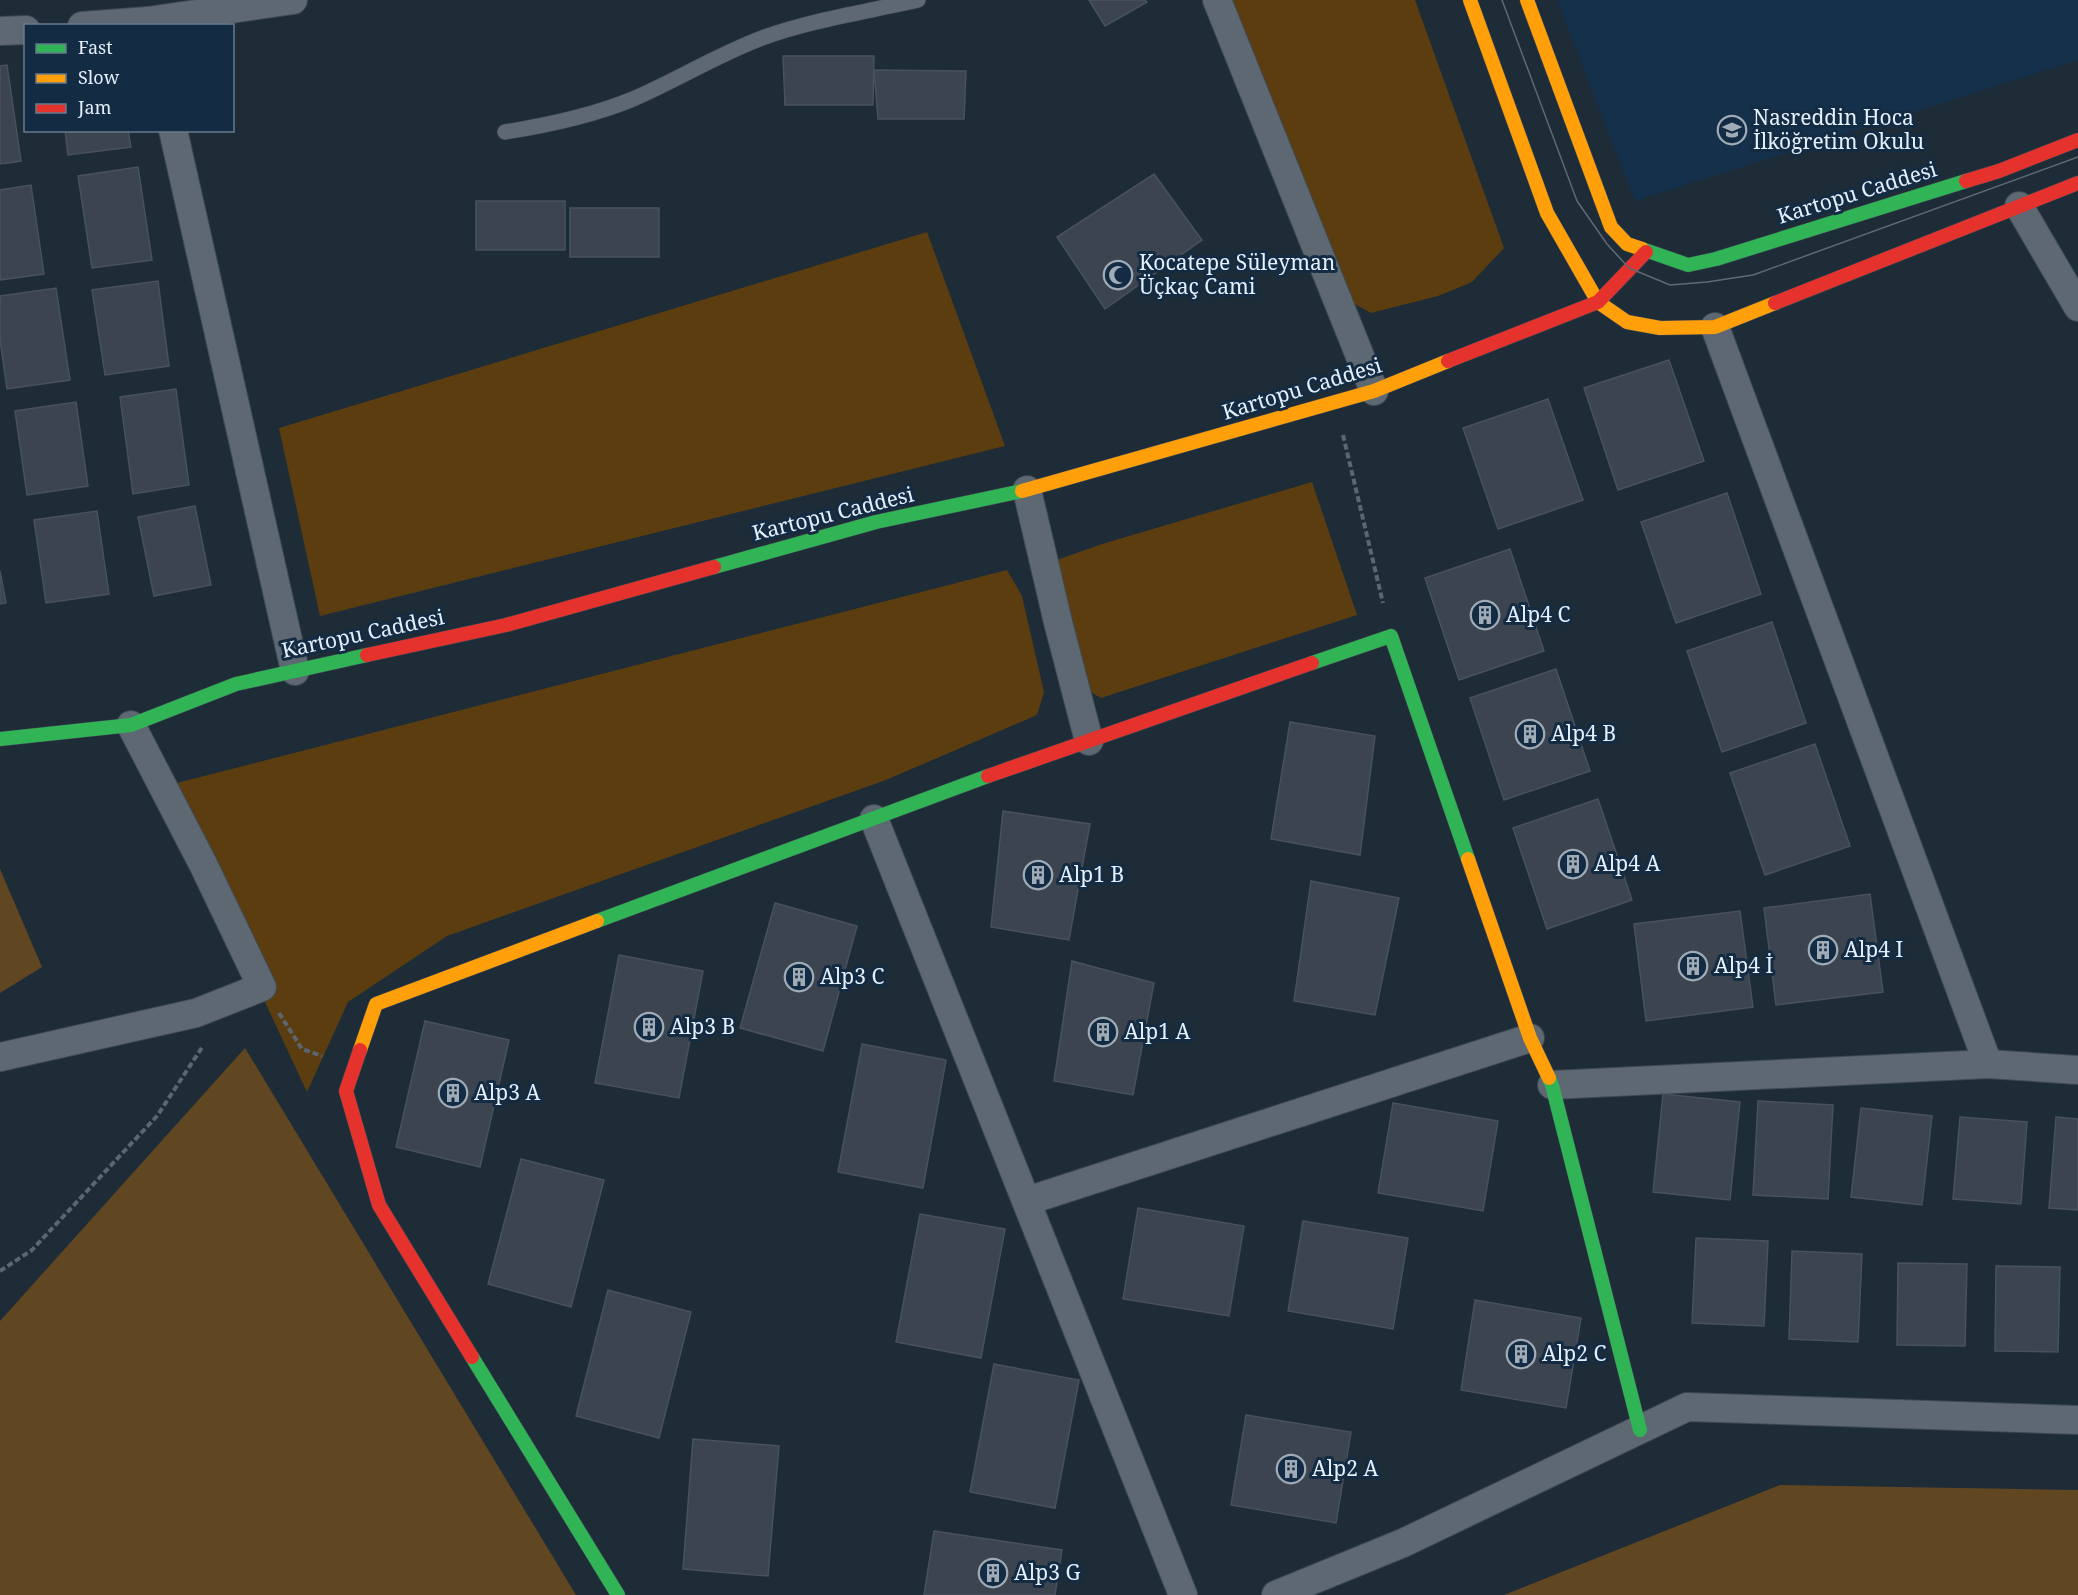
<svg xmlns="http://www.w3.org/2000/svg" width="2078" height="1595" viewBox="0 0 2078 1595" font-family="'Noto Serif',serif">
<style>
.built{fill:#15304b}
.green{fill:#5b3d10}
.forest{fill:#614622}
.building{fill:#3b444f;stroke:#49515d;stroke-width:1.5}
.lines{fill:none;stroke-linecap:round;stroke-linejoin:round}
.lane-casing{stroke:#3e4953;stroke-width:16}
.street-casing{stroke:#3e4953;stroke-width:30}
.fast-casing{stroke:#3e4953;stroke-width:15}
.slow-casing{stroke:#3e4953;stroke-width:15}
.jam-casing{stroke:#3e4953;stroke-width:15}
.path{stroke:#5b666f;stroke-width:4;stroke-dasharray:6 3;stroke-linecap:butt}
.lane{stroke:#5e6872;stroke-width:15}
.street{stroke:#5e6872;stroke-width:28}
.fast{stroke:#30b455;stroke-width:14}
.slow{stroke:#ff9f0a;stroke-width:14}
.jam{stroke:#e5322d;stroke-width:14}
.tram{stroke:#5f6973;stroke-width:1.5}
.labels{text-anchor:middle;stroke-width:6;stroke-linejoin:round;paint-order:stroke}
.poi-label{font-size:21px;fill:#e4f0fc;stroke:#142c43;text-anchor:start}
.street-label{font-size:21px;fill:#e4f0fc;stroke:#142c43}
</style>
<rect width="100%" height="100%" fill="#1e2c38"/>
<polygon class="built" points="1557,0 2078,0 2078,60 1635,201"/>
<g class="green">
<polygon points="1229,0 1415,0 1504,248 1472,282 1438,296 1371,313 1351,302"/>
<polygon points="927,232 1005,446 320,616 279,428"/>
<polygon points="1312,482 1357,615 1101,698 1087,690 1057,560 1102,544"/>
<polygon points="1007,570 1022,596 1044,692 1037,715 886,780 447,936 348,1002 307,1092 265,1002 270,977 169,785"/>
</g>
<g class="forest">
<polygon points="0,869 42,967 0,993"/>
<polygon points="245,1048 576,1595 0,1595 0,1321"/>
<polygon points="1780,1485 2078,1490 2078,1595 1504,1595"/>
</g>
<g class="building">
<polygon points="1089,0 1145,0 1147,2 1105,26"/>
<polygon points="783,56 874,56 873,105 785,105"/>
<polygon points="7,65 21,161 0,164 0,66"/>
<polygon points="874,70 966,71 964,119 878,119"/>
<polygon points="65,130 128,130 131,147 68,155"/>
<polygon points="138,167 152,260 92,268 78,176"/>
<polygon points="1154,174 1202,240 1105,309 1057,237"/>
<polygon points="31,185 44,274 0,280 0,190"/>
<rect x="476" y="201" width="89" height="49"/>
<rect x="570" y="208" width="89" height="49"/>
<polygon points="158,281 169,366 105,375 92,290"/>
<polygon points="56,288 70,380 7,389 0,340 0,296"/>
<polygon points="1669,360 1704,461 1618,490 1584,388"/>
<polygon points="176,389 189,485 133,494 120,397"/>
<polygon points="1548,399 1583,500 1498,529 1463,428"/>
<polygon points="76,402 88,486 27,495 15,411"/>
<polygon points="1727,493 1761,594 1676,623 1641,522"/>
<polygon points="195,506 211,585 154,596 138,517"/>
<polygon points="97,511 109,594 46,603 34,520"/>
<polygon points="1510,549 1544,651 1459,680 1425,578"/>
<polygon points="0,571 6,603 0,604"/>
<polygon points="1772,622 1806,723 1722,752 1687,651"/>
<polygon points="1556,669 1590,771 1504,800 1470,698"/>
<polygon points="1290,722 1375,736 1360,855 1271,839"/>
<polygon points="1815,744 1850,846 1765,875 1730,773"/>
<polygon points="1598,799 1632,900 1547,929 1513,828"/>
<polygon points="1003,811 1090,824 1069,940 991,927"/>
<polygon points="1311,881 1399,898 1375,1015 1294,1001"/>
<polygon points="1870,894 1883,992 1776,1005 1764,908"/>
<polygon points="775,903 857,926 823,1051 740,1028"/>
<polygon points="1740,911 1753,1007 1646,1021 1634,924"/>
<polygon points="619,955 703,971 679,1098 595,1083"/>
<polygon points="1072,961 1154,983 1133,1095 1054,1081"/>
<polygon points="425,1021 509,1040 480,1167 396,1147"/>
<polygon points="862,1044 946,1060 923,1188 838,1172"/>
<polygon points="1663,1094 1740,1102 1730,1200 1653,1192"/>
<polygon points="1758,1101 1833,1105 1828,1199 1753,1195"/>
<polygon points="1393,1103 1498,1121 1483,1211 1378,1193"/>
<polygon points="1861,1108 1932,1116 1922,1205 1851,1197"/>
<polygon points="1960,1117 2027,1122 2021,1204 1953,1199"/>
<polygon points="2056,1117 2078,1119 2078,1210 2049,1208"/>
<polygon points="521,1159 604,1180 571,1307 488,1284"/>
<polygon points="1138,1208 1244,1226 1229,1316 1123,1299"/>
<polygon points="920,1214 1005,1229 981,1358 896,1342"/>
<polygon points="1303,1221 1408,1238 1393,1329 1288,1311"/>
<polygon points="1696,1238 1768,1241 1764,1326 1692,1323"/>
<polygon points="1792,1251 1862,1254 1858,1342 1789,1339"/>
<polygon points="1898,1263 1967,1264 1965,1346 1897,1345"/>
<polygon points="1996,1266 2060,1267 2058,1352 1995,1351"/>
<polygon points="608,1290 691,1312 659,1438 576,1416"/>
<polygon points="1475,1300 1581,1318 1566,1408 1461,1390"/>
<polygon points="994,1364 1079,1380 1055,1508 970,1492"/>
<polygon points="1246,1415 1351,1432 1336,1523 1231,1505"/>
<polygon points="693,1439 779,1446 768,1576 683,1569"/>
<polygon points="934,1531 1062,1550 1055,1595 924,1595"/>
</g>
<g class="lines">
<g class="lane-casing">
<path id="lane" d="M505,132C549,125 592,116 633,99C677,80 717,55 762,38C811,20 866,12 918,0"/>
</g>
<g class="street-casing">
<g id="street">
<polyline points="1217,0 1374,391"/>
<polyline points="82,26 148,21 293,0"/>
<polyline points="0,31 26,30"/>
<polyline points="173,130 295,671"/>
<polyline points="2019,206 2078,307"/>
<polyline points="1715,327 1988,1064"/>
<polyline points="1027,490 1058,622 1089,741"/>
<polyline points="874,819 1183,1595"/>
<polyline points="0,1057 196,1013 262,987 203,864 131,725"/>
<polyline points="1552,1085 1988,1064 2078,1070"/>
<polyline points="1027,1201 1530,1038"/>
<polyline points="1276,1595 1403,1543 1687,1407 2078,1420"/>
</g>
</g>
<g class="fast-casing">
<g id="fast">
<polyline points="1642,249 1688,265 1716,259 1966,181"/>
<polyline points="714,567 876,522 1022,491"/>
<polyline points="1312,663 1391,636 1468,859"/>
<polyline points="0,739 131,725 236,684 367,655"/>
<polyline points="597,921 988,776"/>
<polyline points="1549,1078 1552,1085 1640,1430"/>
<polyline points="472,1357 618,1595"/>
</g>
</g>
<g class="slow-casing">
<g id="slow">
<polyline points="1470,0 1547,213 1598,302 1627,322 1660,328 1715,327 1775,303"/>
<polyline points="1527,0 1611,227 1627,244 1642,249"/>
<polyline points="1022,491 1374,391 1448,361"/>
<polyline points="1468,859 1530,1038 1549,1078"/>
<polyline points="360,1050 376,1004 597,921"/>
</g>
</g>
<g class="jam-casing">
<g id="jam">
<polyline points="1966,181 1999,171 2078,140"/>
<polyline points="1775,303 2078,183"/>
<polyline points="1448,361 1598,302 1646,252"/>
<polyline points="367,655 506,625 714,567"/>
<polyline points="988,776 1312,663"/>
<polyline points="360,1050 346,1091 379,1205 472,1357"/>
</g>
</g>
<g class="path">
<polyline points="1343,435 1383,603"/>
<polyline points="279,1013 302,1049 322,1056"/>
<polyline points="0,1271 32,1250 157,1116 203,1046"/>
</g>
<use href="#lane" class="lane"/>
<use href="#street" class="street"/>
<use href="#fast" class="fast"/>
<use href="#slow" class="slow"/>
<use href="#jam" class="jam"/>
<polyline class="tram" points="1502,0 1577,201 1607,244 1629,268 1670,285 1707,282 1753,275 2078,157"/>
</g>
<defs>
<g id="school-ring" transform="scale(1.5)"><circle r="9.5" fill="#142c43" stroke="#9fabb7" stroke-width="1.5"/><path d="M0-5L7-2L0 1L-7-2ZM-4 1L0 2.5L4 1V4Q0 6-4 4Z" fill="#9fabb7"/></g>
<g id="mosque-ring" transform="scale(1.5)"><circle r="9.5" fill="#142c43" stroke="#9fabb7" stroke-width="1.5"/><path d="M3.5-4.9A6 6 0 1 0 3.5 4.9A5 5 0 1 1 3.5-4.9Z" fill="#9fabb7"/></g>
<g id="building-ring" transform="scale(1.5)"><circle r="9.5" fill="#142c43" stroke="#9fabb7" stroke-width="1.5"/><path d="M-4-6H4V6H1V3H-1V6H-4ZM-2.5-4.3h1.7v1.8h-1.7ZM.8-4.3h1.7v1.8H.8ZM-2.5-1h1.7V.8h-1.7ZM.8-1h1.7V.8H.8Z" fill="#9fabb7"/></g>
</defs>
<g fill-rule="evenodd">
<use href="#school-ring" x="1732" y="130"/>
<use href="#mosque-ring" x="1118" y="275"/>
<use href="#building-ring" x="1485" y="615"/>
<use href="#building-ring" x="1530" y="734"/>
<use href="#building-ring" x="1573" y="864"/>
<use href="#building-ring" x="1038" y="875"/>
<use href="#building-ring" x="1823" y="950"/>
<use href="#building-ring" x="1693" y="966"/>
<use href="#building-ring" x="799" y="977"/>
<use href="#building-ring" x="649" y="1027"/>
<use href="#building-ring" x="1103" y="1032"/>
<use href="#building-ring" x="453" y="1093"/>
<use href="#building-ring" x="1521" y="1354"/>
<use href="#building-ring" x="1291" y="1469"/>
<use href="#building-ring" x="993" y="1573"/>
</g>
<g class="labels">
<g class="poi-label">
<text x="1753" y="125">Nasreddin Hoca<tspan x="1753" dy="24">İlköğretim Okulu</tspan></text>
<text x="1139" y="270">Kocatepe Süleyman<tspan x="1139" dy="24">Üçkaç Cami</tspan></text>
<text x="1506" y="622">Alp4 C</text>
<text x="1551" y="741">Alp4 B</text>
<text x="1594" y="871">Alp4 A</text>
<text x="1059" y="882">Alp1 B</text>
<text x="1844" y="957">Alp4 I</text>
<text x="1714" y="973">Alp4 İ</text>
<text x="820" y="984">Alp3 C</text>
<text x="670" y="1034">Alp3 B</text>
<text x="1124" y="1039">Alp1 A</text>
<text x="474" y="1100">Alp3 A</text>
<text x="1542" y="1361">Alp2 C</text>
<text x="1312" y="1476">Alp2 A</text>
<text x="1014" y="1580">Alp3 G</text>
</g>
<g class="street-label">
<text transform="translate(1857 193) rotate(-17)" y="7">Kartopu Caddesi</text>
<text transform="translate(1302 389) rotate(-17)" y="7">Kartopu Caddesi</text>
<text transform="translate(833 514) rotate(-14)" y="7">Kartopu Caddesi</text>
<text transform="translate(363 634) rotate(-12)" y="7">Kartopu Caddesi</text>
</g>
</g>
<rect x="24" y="24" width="210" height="108" fill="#142c43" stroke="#677a8d" stroke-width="1.5"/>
<rect x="36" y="44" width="30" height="9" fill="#30b455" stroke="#677a8d" stroke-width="1.5"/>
<text x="78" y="54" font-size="18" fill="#e4f0fc">Fast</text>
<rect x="36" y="74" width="30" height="9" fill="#ff9f0a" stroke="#677a8d" stroke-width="1.5"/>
<text x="78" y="84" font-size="18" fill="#e4f0fc">Slow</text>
<rect x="36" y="104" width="30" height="9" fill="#e5322d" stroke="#677a8d" stroke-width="1.5"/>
<text x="78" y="114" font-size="18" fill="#e4f0fc">Jam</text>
</svg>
